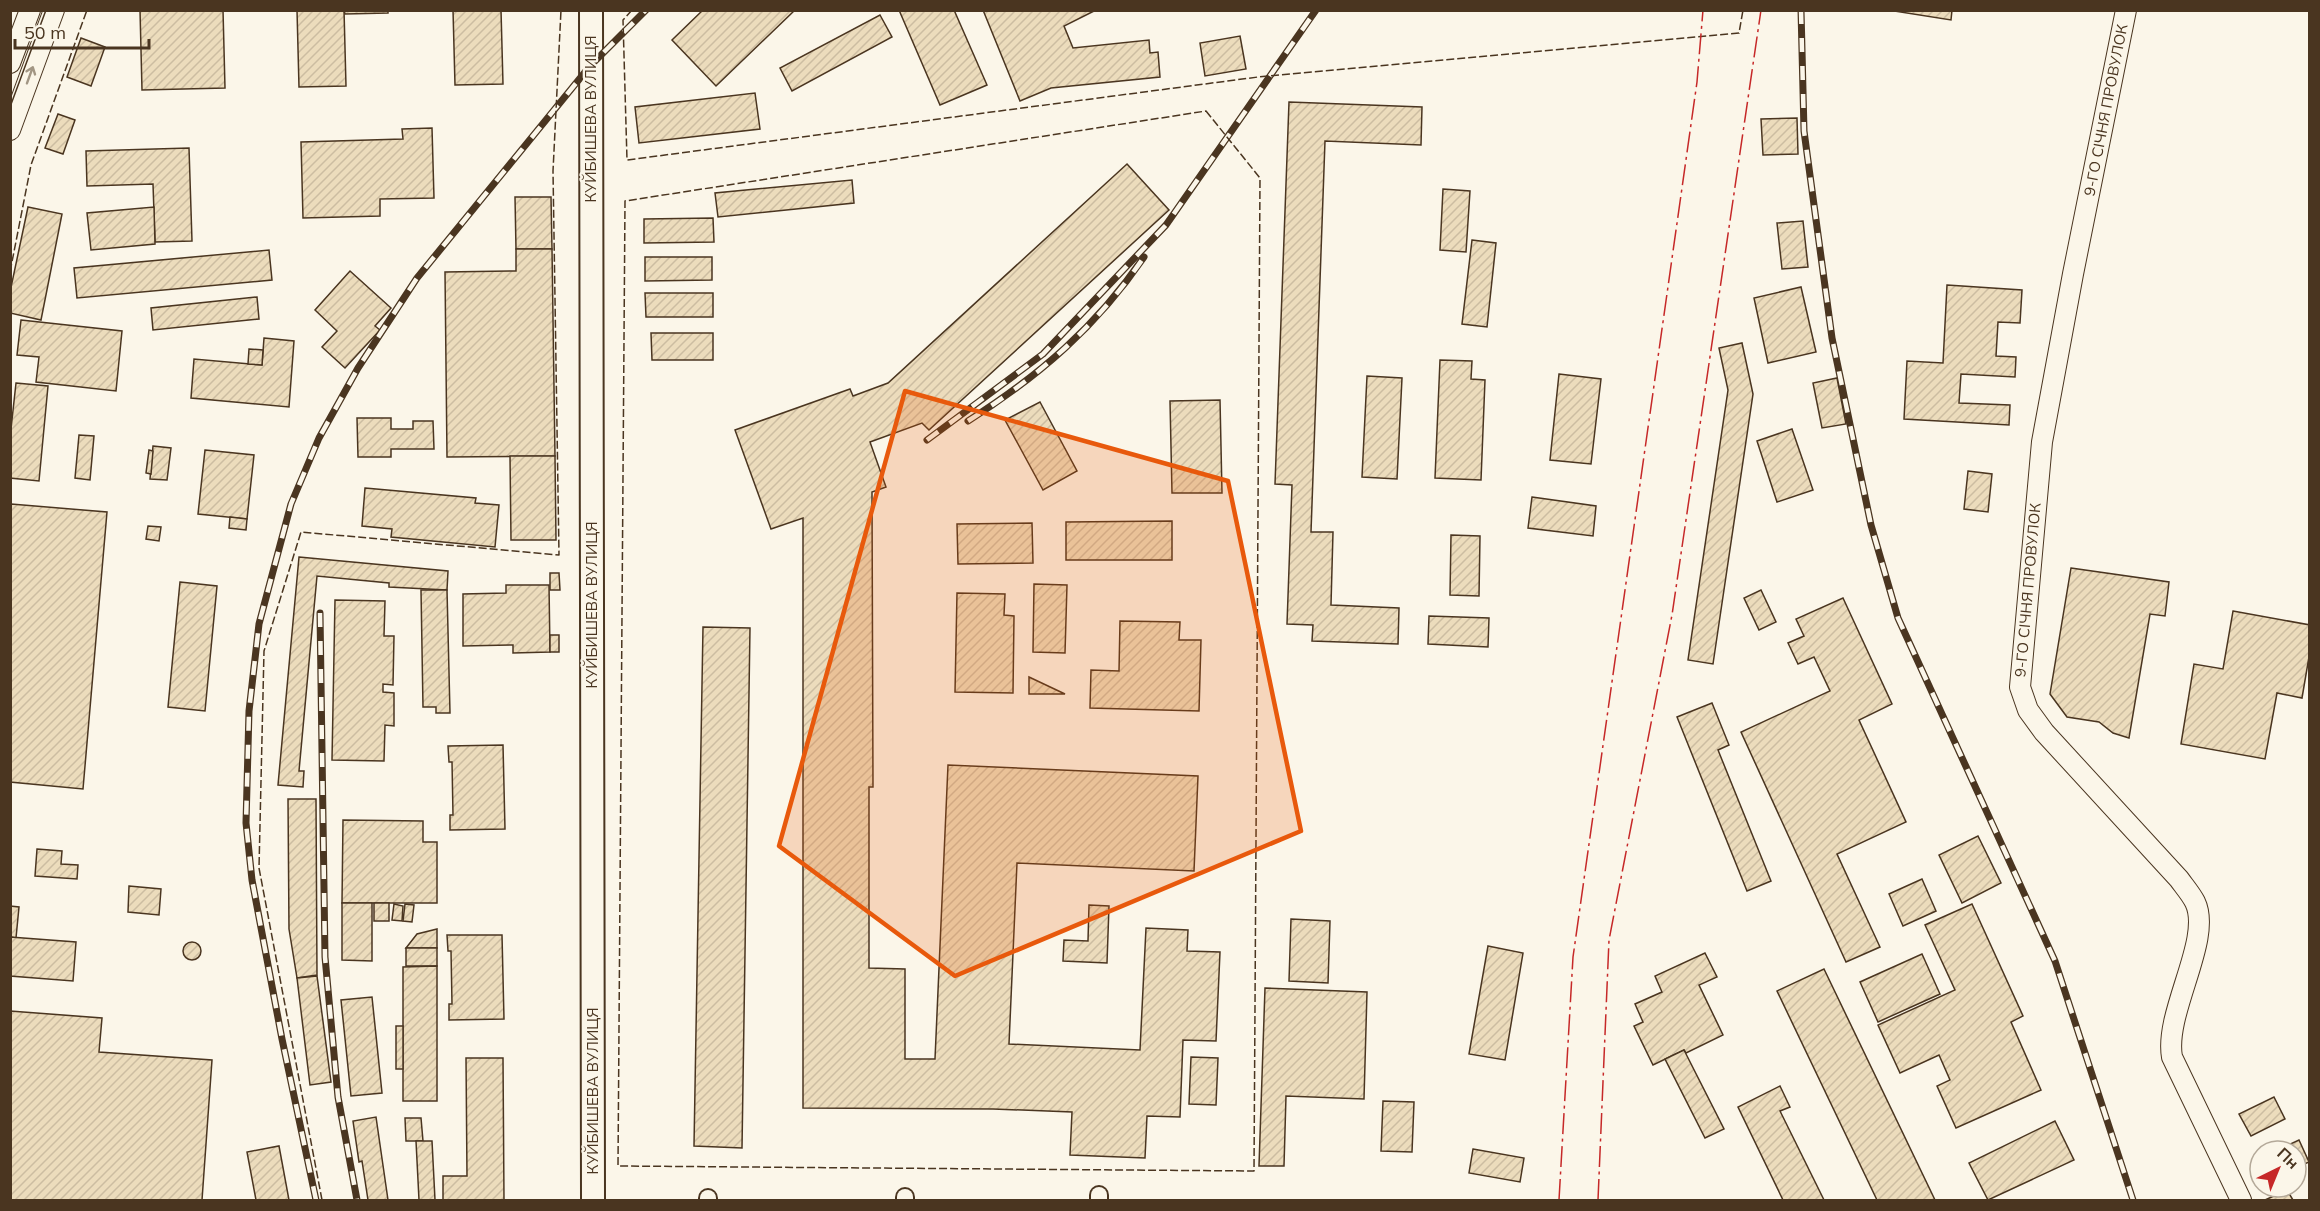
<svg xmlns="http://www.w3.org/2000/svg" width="2320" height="1211" viewBox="0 0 2320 1211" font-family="Mulish,sans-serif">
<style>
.building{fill:url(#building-hatch);stroke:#4a3520;stroke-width:1.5}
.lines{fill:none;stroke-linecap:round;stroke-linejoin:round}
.minor-casing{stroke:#4a3520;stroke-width:20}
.tertiary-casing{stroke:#4a3520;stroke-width:22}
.secondary-casing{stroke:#4a3520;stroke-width:26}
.minor{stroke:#fbf6e9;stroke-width:16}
.tertiary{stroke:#fbf6e9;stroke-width:20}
.secondary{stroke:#fbf6e9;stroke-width:22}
.tram{stroke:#4a3520;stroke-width:1.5}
.rail-casing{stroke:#4a3520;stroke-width:7}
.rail{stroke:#fbf6e9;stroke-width:4.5;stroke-dasharray:14;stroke-linecap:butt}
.fence{stroke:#4a3520;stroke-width:1.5;stroke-dasharray:8 3;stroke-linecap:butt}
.power{stroke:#c62828;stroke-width:1.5;stroke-dasharray:21 4.5 3 4.5;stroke-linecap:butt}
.oneway{stroke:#a29684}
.marked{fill:#e8590c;fill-opacity:0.2;stroke:#e8590c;stroke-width:4.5;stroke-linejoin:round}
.labels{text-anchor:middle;stroke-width:4.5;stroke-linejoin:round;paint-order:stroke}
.street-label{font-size:15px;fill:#4a3520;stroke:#fbf6e9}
</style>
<defs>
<pattern id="building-hatch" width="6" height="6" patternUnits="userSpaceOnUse" patternTransform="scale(1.5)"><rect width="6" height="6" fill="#ecdcbc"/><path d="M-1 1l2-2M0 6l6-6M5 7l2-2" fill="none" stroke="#ccbda1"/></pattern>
</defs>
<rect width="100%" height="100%" fill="#fbf6e9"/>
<g class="building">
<polygon points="140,10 223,10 225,88 142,90"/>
<polygon points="297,10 344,10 346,86 299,87"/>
<polygon points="344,10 388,10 388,13 345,14"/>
<polygon points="453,10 501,10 503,84 455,85"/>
<polygon points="703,10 795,10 716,86 672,40"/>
<polygon points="899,10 954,10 987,85 940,105"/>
<polygon points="983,10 1096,10 1064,26 1073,48 1149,40 1150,53 1158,52 1160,77 1051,88 1020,101"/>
<polygon points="1888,10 1952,10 1951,20"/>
<polygon points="880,15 892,37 792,91 780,68"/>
<polygon points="1240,36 1246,69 1205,76 1200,43"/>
<polygon points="81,38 105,47 91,86 67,77"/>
<polygon points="755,93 760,129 639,143 635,107"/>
<polygon points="1289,102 1422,107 1421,145 1325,141 1311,532 1333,532 1331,605 1399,608 1398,644 1312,641 1313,625 1287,624 1292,485 1275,484"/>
<polygon points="58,114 75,120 63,154 45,148"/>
<polygon points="1797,118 1798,154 1763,155 1761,119"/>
<polygon points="432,128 434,198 380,199 380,216 303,218 301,142 403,139 402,129"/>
<polygon points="189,148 192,241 155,242 153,184 87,186 86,151"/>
<polygon points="1127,164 1169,210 929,430 922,423 870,442 886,487 872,492 873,787 869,787 869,968 905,969 905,1059 935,1059 948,765 1198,776 1194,871 1017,863 1009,1044 1140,1050 1146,928 1188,930 1187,951 1220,952 1216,1041 1183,1040 1180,1117 1147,1116 1145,1158 1070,1155 1072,1112 993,1109 803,1108 803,518 771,529 735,430 850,389 853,396 888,383"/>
<polygon points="852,180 854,203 718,217 715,193"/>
<polygon points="1443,189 1470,191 1466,252 1440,250"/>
<polygon points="515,197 551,197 552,249 516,249"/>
<polygon points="28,207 62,214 41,320 10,313 10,292"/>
<polygon points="154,207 155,244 91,250 87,213"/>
<polygon points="713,218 714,242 644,243 644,219"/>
<polygon points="1803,221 1808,267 1782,269 1777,223"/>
<polygon points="1472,240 1496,243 1487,327 1462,324"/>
<polygon points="516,249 552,249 555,456 447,457 445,272 516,271"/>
<polygon points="269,250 272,280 77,298 74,268"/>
<polygon points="645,257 712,257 712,280 645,281"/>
<polygon points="350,271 391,308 375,326 380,330 345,368 322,347 337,331 315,310"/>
<polygon points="1947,285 2022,290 2020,323 1998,322 1996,356 2016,357 2015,377 1961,374 1959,403 2010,405 2009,425 1904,419 1907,361 1943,363"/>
<polygon points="1801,287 1816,352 1768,363 1754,298"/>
<polygon points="645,293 713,293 713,317 646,317"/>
<polygon points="257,297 259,319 153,330 151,308"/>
<polygon points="21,320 122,331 116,391 36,382 39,357 17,355"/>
<polygon points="651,333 713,333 713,360 652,360"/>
<polygon points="264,338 294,341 289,407 191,398 194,359 262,365"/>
<polygon points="1742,343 1753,394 1713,664 1688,660 1728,390 1719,348"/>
<polygon points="249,349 263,350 262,365 248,364"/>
<polygon points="1440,360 1472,361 1471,379 1485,380 1481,480 1435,478"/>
<polygon points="1559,374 1601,379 1591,464 1550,460"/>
<polygon points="1367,376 1402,378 1397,479 1362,477"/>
<polygon points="1837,378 1846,424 1822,428 1813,383"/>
<polygon points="16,383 48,386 39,481 10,478 10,438"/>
<polygon points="1220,400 1222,493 1172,493 1170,401"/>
<polygon points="1040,402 1077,471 1043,490 1005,420"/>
<polygon points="357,418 391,418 391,429 413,429 413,421 433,421 434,449 391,449 391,457 358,457"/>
<polygon points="1792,429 1813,490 1777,502 1757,441"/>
<polygon points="79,435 94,436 90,480 75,478"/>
<polygon points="153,446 171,448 167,480 150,479"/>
<polygon points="149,450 153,451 151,474 146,473"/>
<polygon points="205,450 254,455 247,519 198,514"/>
<polygon points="510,456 555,456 556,540 511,540"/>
<polygon points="1968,471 1992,474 1988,512 1964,509"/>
<polygon points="365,488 476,498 475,503 499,505 495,547 391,537 392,529 362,526"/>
<polygon points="1532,497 1596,506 1593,536 1528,528"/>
<polygon points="11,504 107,512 83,789 10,782"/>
<polygon points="230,517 247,519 246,530 229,528"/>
<polygon points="1172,521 1172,560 1066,560 1066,522"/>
<polygon points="1032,523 1033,563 958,564 957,524"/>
<polygon points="148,526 161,527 159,541 146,539"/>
<polygon points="1451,535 1480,536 1479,596 1450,595"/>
<polygon points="299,557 448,571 447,590 389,587 389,583 317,576 299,771 304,771 303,787 278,785"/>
<polygon points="2071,568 2169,582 2165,616 2150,614 2129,738 2113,733 2099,722 2067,717 2050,694"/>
<polygon points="550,573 559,573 560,590 550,590"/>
<polygon points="180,582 217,586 205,711 168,707"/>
<polygon points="1034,584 1067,585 1065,653 1033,652"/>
<polygon points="506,585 549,585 550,652 513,653 513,645 463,646 463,594 506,593"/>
<polygon points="421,590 447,590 450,713 436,713 436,707 423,707"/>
<polygon points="1761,590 1776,622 1759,630 1744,598"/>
<polygon points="957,593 1005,594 1004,615 1014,616 1013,693 955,692"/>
<polygon points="1843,598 1892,704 1859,720 1906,822 1837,854 1880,947 1846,962 1741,732 1830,691 1814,657 1798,664 1788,643 1804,636 1796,619"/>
<polygon points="335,600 385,601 384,636 394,636 393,685 383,684 383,692 394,693 394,726 385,725 384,761 332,760"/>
<polygon points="2233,611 2310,625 2310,651 2302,698 2277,693 2265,759 2181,744 2194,664 2223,669"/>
<polygon points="1429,616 1489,618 1488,647 1428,644"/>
<polygon points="1120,621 1180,622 1179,640 1201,640 1199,711 1090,708 1091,670 1119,671"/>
<polygon points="703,627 750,628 742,1148 694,1146"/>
<rect x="550" y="635" width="9" height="17"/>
<polygon points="1029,677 1065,694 1029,694"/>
<polygon points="1712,703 1729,745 1718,750 1771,881 1747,891 1677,717"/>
<polygon points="503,745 505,829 450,830 450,815 453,815 452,762 449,762 448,746"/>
<polygon points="288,799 316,799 317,975 297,978 289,929"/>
<polygon points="343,820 423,821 423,842 437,842 437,903 342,903"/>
<polygon points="1978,836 2001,883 1962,903 1939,855"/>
<polygon points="37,849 62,851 61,864 78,865 77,879 35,876"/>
<polygon points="1922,879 1936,911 1903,926 1889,894"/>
<polygon points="129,886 161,889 159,915 128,912"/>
<polygon points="342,903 372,903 372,961 342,960"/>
<rect x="374" y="903" width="15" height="18"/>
<polygon points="394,904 403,906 402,921 392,920"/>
<polygon points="405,904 414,905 412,922 403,921"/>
<polygon points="1972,904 2023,1016 2011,1022 2041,1090 1956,1128 1937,1086 1950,1080 1939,1055 1900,1073 1878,1025 1955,990 1925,925"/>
<polygon points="1089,905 1109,906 1107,963 1063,961 1064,940 1088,941"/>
<polygon points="10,906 19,907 16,938 10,937"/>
<polygon points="1291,919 1330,921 1328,983 1289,981"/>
<polygon points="437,929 437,948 406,948 417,934"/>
<polygon points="447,935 502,935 504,1019 449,1020 449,1004 452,1004 451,951 448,951"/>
<polygon points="10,937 76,942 73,981 10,976"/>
<circle cx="192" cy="951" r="9"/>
<polygon points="1488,946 1523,953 1505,1060 1469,1054"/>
<rect x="406" y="948" width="31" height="18"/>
<polygon points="1705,953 1717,977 1699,985 1723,1035 1686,1053 1684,1050 1653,1065 1634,1026 1643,1022 1635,1004 1662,992 1655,976"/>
<polygon points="1922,954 1940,994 1878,1022 1860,982"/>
<polygon points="437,966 437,1101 403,1101 403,967"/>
<polygon points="1824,969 1935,1200 1877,1200 1777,991"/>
<polygon points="317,976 331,1082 310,1085 297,978"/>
<polygon points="1265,988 1367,992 1364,1099 1286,1096 1284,1166 1259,1166"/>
<polygon points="372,997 382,1093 351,1096 341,1000"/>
<polygon points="10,1011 102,1018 99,1052 212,1060 202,1200 10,1200"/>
<rect x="396" y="1026" width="7" height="43"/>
<polygon points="1684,1050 1724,1129 1705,1138 1665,1059"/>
<polygon points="1191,1057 1218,1058 1216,1105 1189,1104"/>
<polygon points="466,1058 503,1058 504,1200 443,1200 443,1176 467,1176"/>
<polygon points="1780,1086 1790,1107 1780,1111 1824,1200 1783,1200 1738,1107"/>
<polygon points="2274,1097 2285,1119 2251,1136 2239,1114"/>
<polygon points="1383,1101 1414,1102 1412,1152 1381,1151"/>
<polygon points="376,1117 388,1200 368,1200 362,1161 359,1162 353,1121"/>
<polygon points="405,1118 421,1118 423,1141 406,1141"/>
<polygon points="2055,1121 2074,1160 1988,1200 1969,1163"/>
<polygon points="2299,1140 2309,1162 2296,1168 2296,1151 2275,1151"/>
<polygon points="416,1141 432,1141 435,1200 419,1200"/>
<polygon points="279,1146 289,1200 256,1200 247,1152"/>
<polygon points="1473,1149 1524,1158 1520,1182 1469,1173"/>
<polygon points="2287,1190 2293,1200 2265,1200"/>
</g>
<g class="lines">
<g class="minor-casing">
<g id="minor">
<polyline points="708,1200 708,1198"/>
<polyline points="905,1200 905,1197"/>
<polyline points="1099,1200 1099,1195"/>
</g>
</g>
<g class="tertiary-casing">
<g id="tertiary">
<path d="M2126,10L2073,274L2042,442L2020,687L2028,710L2044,732L2179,879C2184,886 2191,894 2195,902C2213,939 2164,1012 2172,1057L2241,1200"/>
<polyline points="10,63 30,10"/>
<polyline points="10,130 54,10"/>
</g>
</g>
<g class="secondary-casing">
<polyline id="secondary" points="591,10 593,1200"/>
</g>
<use href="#minor" class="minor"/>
<use href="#tertiary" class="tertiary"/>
<use href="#secondary" class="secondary"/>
<polyline class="tram" points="10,107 46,10"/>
<g class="rail-casing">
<g id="rail">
<polyline points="1801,10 1804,131 1832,338 1871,525 1898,618 2055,961 2133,1200"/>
<path d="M968,421C1039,376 1096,327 1144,257"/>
<polyline points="927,440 1043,354 1166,225 1316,10"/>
<polyline points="320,613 325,957 338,1097 357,1200"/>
<polyline points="316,1200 282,1039 252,880 246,823 249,711 259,624 291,504 319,438 358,368 417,278 590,66 646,10"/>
</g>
</g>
<use href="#rail" class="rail"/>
<g class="fence">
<polyline points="632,10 623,20 627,160 1258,77 1739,33 1743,10"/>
<polygon points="1206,111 1260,178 1254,1171 618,1166 625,201"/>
<polyline points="10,272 31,165 87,10"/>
<polyline points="322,1200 259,868 264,651 301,532 559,555 553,171 561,10"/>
</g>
<g class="power">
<polyline points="1559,1200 1573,957 1697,82 1703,10"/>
<polyline points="1598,1200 1609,940 1672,615 1761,10"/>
</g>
</g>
<defs><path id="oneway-shaft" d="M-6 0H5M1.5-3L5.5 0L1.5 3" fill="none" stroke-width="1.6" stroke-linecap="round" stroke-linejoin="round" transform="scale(1.5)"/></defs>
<use class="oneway" href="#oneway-shaft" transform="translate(30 75) rotate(-70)"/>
<path class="marked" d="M905,391L1228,481L1301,831L955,976L779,846Z"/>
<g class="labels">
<g class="street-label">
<text transform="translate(2106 110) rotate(-79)" y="5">9-ГО СІЧНЯ ПРОВУЛОК</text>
<text transform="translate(591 119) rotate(-90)" y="5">КУЙБИШЕВА ВУЛИЦЯ</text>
<text transform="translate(2028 590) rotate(-85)" y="5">9-ГО СІЧНЯ ПРОВУЛОК</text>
<text transform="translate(592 605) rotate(-90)" y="5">КУЙБИШЕВА ВУЛИЦЯ</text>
<text transform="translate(593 1091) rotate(-90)" y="5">КУЙБИШЕВА ВУЛИЦЯ</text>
</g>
</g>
<rect width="2320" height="1211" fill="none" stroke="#4a3520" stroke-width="24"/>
<g transform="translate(2278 1169) rotate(43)"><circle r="28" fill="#fbf6e9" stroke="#b4a999" stroke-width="1.5"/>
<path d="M0-4.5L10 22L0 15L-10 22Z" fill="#c62828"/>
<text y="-9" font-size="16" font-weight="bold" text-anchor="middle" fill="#4a3520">Пн</text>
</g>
<path d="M15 39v9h134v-9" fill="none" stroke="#4a3520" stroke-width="3"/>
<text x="24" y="39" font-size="18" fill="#4a3520" stroke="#fbf6e9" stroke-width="4.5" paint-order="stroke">50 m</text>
</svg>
